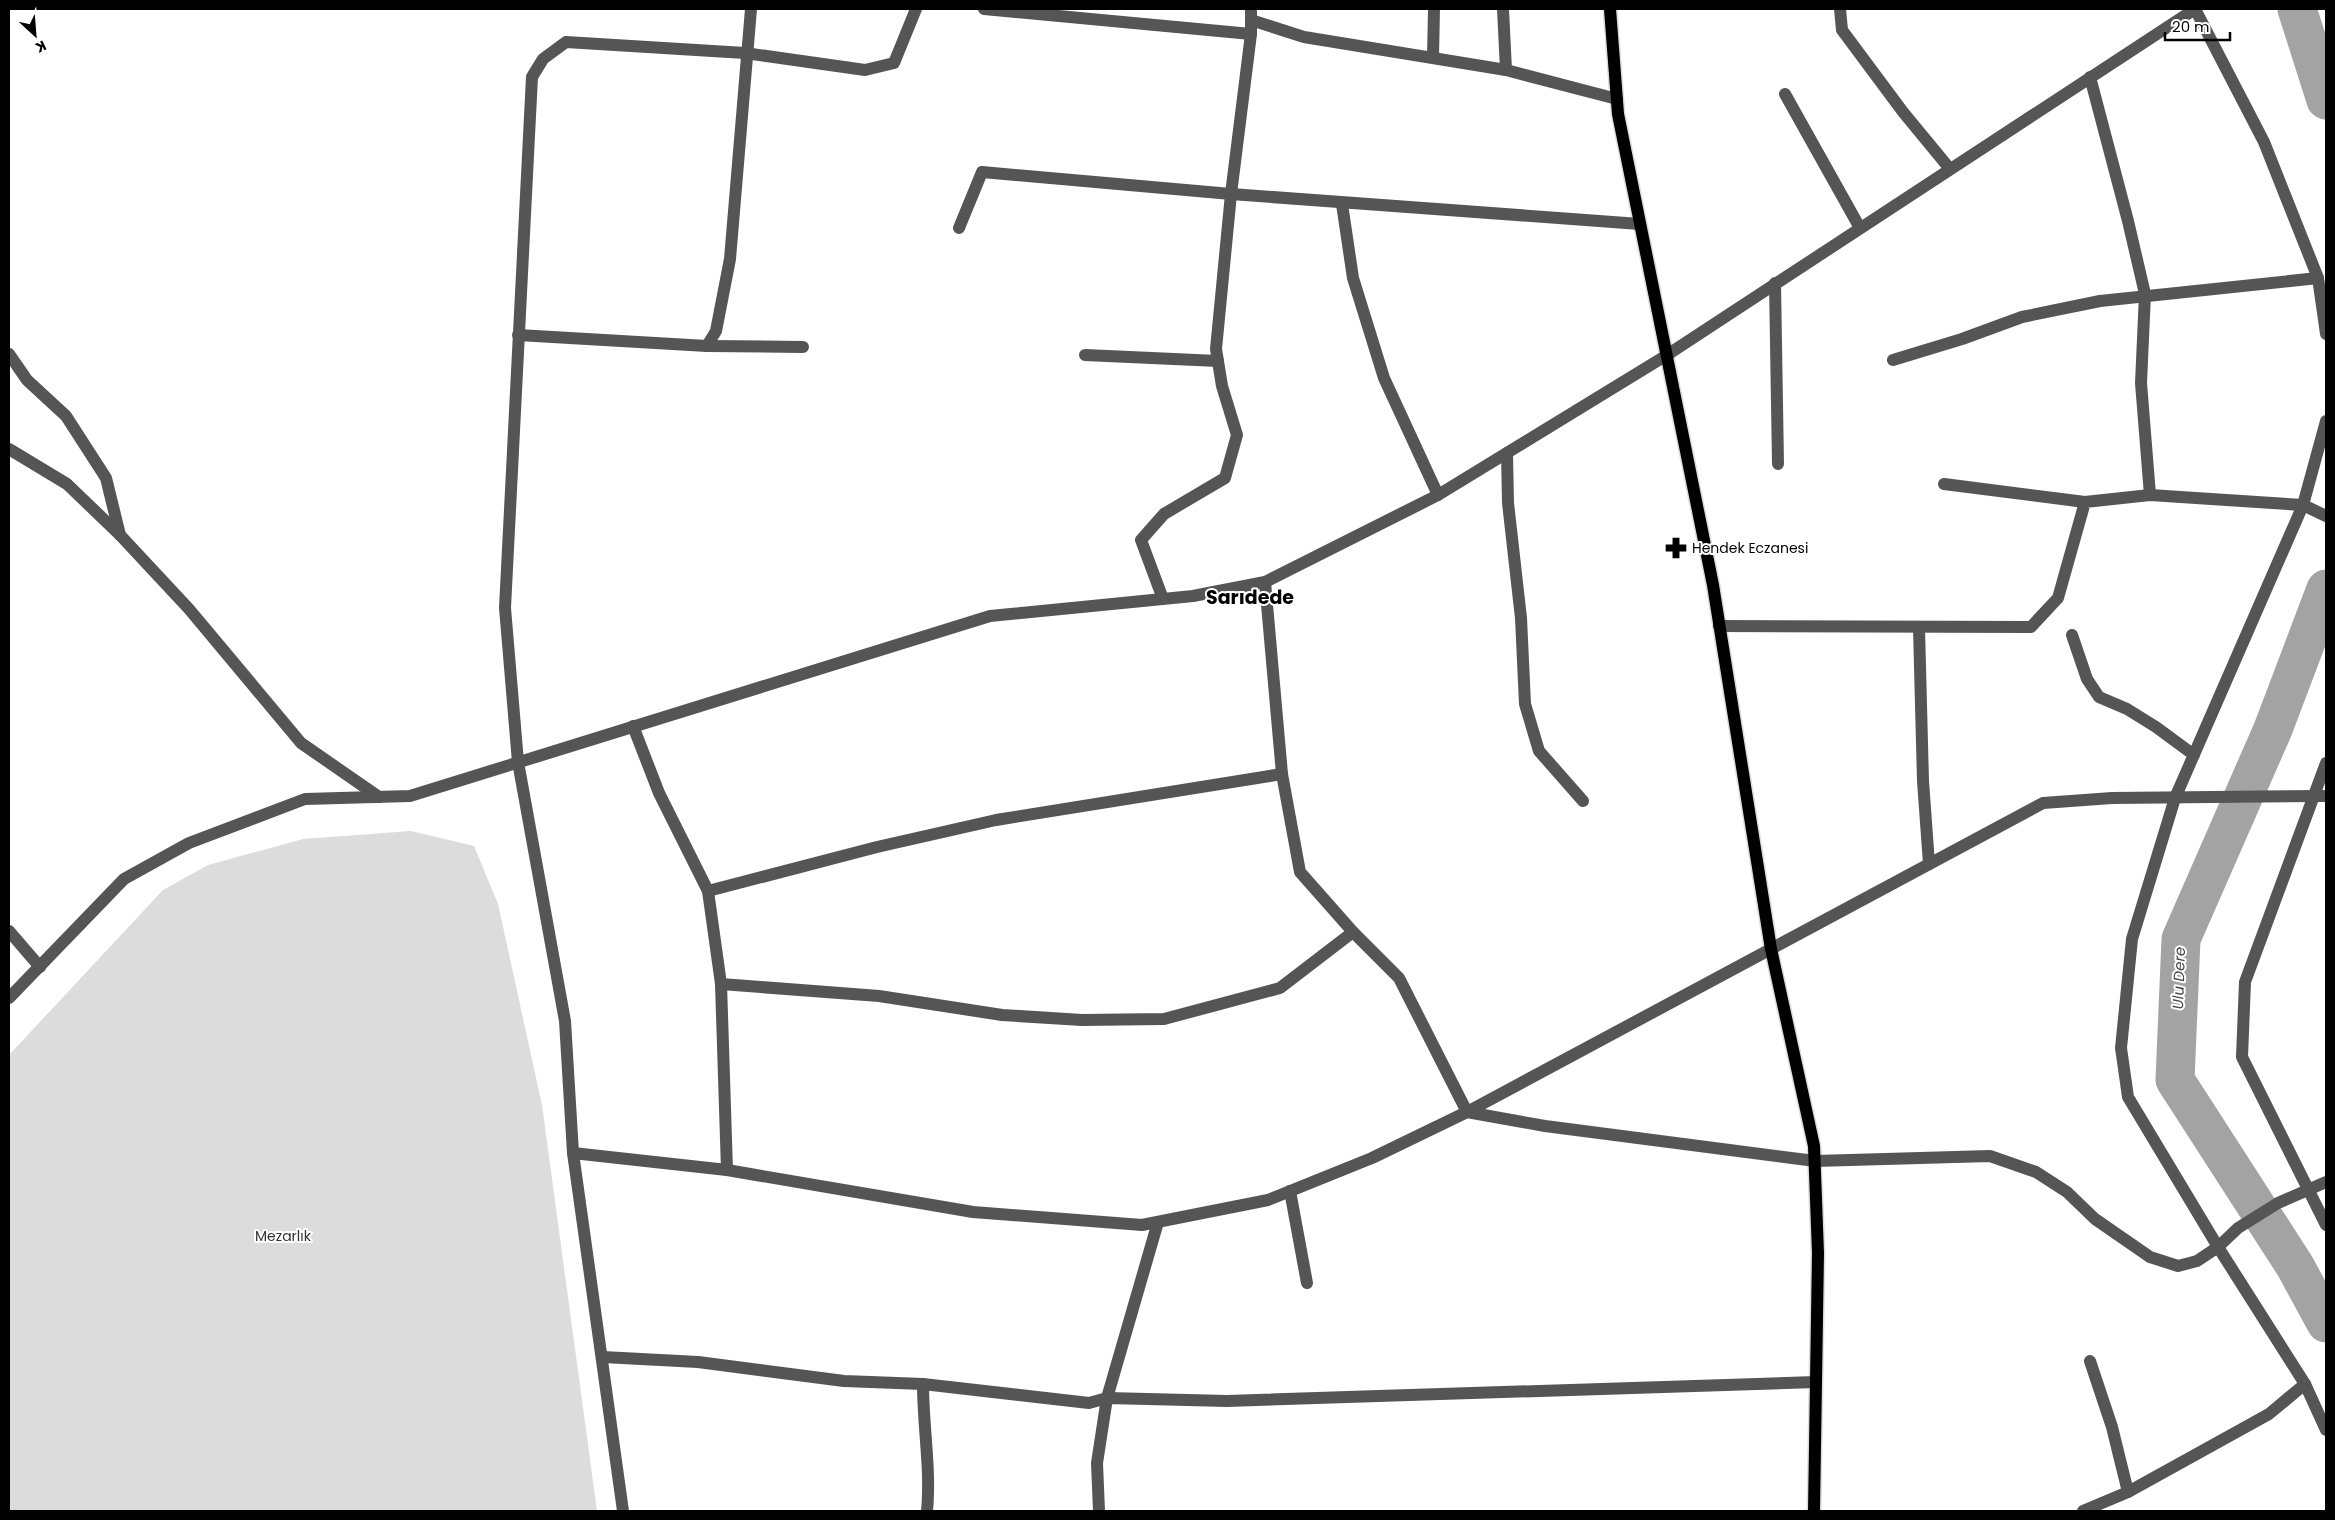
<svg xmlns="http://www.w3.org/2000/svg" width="2335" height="1520" viewBox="0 0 2335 1520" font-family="Poppins,sans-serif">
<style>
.green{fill:#dcdcdc}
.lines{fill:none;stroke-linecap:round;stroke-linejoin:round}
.river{stroke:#a3a3a3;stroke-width:39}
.major-casing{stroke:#dbdbdb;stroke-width:15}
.minor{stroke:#555;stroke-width:12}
.major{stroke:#000;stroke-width:12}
.labels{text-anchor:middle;stroke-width:4;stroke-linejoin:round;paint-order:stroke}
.poi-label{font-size:14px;fill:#000;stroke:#fff;text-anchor:start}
.park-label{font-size:14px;fill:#333;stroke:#fff}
.water-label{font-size:15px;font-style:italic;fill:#444;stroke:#fff}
.district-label{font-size:19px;font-weight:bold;fill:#000;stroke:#fff}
</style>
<rect width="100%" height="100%" fill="#fff"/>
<polygon class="green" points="411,831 474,846 498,904 542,1105 597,1511 9,1511 9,1055 163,890 208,865 303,839"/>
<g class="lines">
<g class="river">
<polyline points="2297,9 2326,100"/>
<polyline points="2326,589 2273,729 2181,939 2175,1080 2295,1266 2326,1323"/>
</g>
<g class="major-casing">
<polyline id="major" points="1610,9 1618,114 1713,585 1771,949 1814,1146 1818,1253 1814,1511"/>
</g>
<g class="minor">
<polyline points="984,9 1251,34"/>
<polyline points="1251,9 1251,34 1231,194 1640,224"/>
<polyline points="1503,9 1506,70"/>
<polyline points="1840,9 1842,30 1903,112 1950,169"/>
<polyline points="2195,9 2264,142 2318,278"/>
<polyline points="1251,20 1304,37 1506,70 1617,99"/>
<polyline points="1433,57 1434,9"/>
<polyline points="2090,77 2128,221 2145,294 2141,383 2150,495"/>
<polyline points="1785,94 1860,228"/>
<polyline points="1342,204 1353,278 1384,378 1438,495"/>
<polyline points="959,228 982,172 1231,194 1216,349 1222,386 1237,435 1225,478 1164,514 1141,540 1163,599"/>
<polyline points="1775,283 1778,464"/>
<polyline points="518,335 707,346 716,331 730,259 751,9"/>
<polyline points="707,346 803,347"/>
<polyline points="9,354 27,380 66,416 106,478 120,535"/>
<polyline points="1085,355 1218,361"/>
<polyline points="1893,360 1962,339 2022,317 2100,301 2318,278 2326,334"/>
<polyline points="2326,421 2303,505 2326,516"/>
<polyline points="9,449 67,484 120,535 189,609 301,743 379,797"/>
<polyline points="1507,453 1508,503 1521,618 1525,704 1539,751 1583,801"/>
<polyline points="1944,484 2085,502"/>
<polyline points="1265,582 1282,774 1300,872 1353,932 1399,978 1467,1112 2043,803 2112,798 2326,796"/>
<polyline points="1719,626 2031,627 2058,598 2085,502 2150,495 2303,505 2175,798 2132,939 2121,1048 2128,1097 2218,1247 2305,1384 2326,1430"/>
<polyline points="1919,628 1923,781 1929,864"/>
<polyline points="2072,635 2087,679 2099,697 2127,709 2156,727 2194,755"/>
<polyline points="633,726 659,793 708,891 721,984 727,1170"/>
<polyline points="2326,763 2245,982 2242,1057 2326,1225"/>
<polyline points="708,891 877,847 996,820 1282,774"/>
<polyline points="9,931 40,967"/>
<polyline points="721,984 879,996 1002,1015 1082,1020 1164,1019 1280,988 1353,932"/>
<polyline points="9,998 124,879 189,843 305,799 410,796 990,616 1193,596 1265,582 1438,495 1667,355 2195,9"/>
<polyline points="573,1153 565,1021 518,762 505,608 532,77 543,59 566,42 745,53 865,70 894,63 916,9"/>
<polyline points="1290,1191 1307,1283"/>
<polyline points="603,1357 698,1362 844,1381 923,1384 1089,1403 1107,1398 1227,1401 1816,1382"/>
<polyline points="2090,1361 2112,1427 2128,1492"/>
<path d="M923,1384C923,1427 931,1469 927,1511"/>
<polyline points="623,1511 573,1153 727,1170 973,1212 1142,1225 1268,1200 1372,1158 1467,1112 1545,1126 1815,1161 1990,1156 2036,1172 2067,1192 2095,1219 2150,1257 2178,1266 2197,1261 2218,1247 2238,1228 2278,1203 2326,1182"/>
<polyline points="1099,1511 1097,1463 1107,1398 1158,1222"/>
<polyline points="2083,1511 2128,1492 2269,1414 2305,1384"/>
</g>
<use href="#major" class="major"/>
</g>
<defs>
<g id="pharmacy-bare" transform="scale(1.725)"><path d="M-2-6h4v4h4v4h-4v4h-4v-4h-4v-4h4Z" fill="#000" stroke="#fff" stroke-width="2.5" paint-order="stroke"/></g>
</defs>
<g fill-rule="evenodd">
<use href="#pharmacy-bare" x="1676" y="548"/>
</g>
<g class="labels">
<g class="poi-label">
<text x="1692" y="553">Hendek Eczanesi</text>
</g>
<g class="park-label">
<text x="283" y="1241">Mezarlık</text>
</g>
<g class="water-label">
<text transform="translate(2179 978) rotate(-88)" y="5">Ulu Dere</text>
</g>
<g class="district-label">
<text x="1250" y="604">Sarıdede</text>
</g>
</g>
<rect width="2335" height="1520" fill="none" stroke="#000000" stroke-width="20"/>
<g transform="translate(35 35) rotate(154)" stroke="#ffffff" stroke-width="4" paint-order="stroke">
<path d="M0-4L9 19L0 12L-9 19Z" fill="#000000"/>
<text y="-8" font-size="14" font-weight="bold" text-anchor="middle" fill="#000000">K</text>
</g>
<path d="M2165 32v8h65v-8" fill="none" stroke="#000000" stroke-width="2.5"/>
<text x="2172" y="32" font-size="15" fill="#000000" stroke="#ffffff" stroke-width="4" paint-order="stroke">20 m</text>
</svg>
